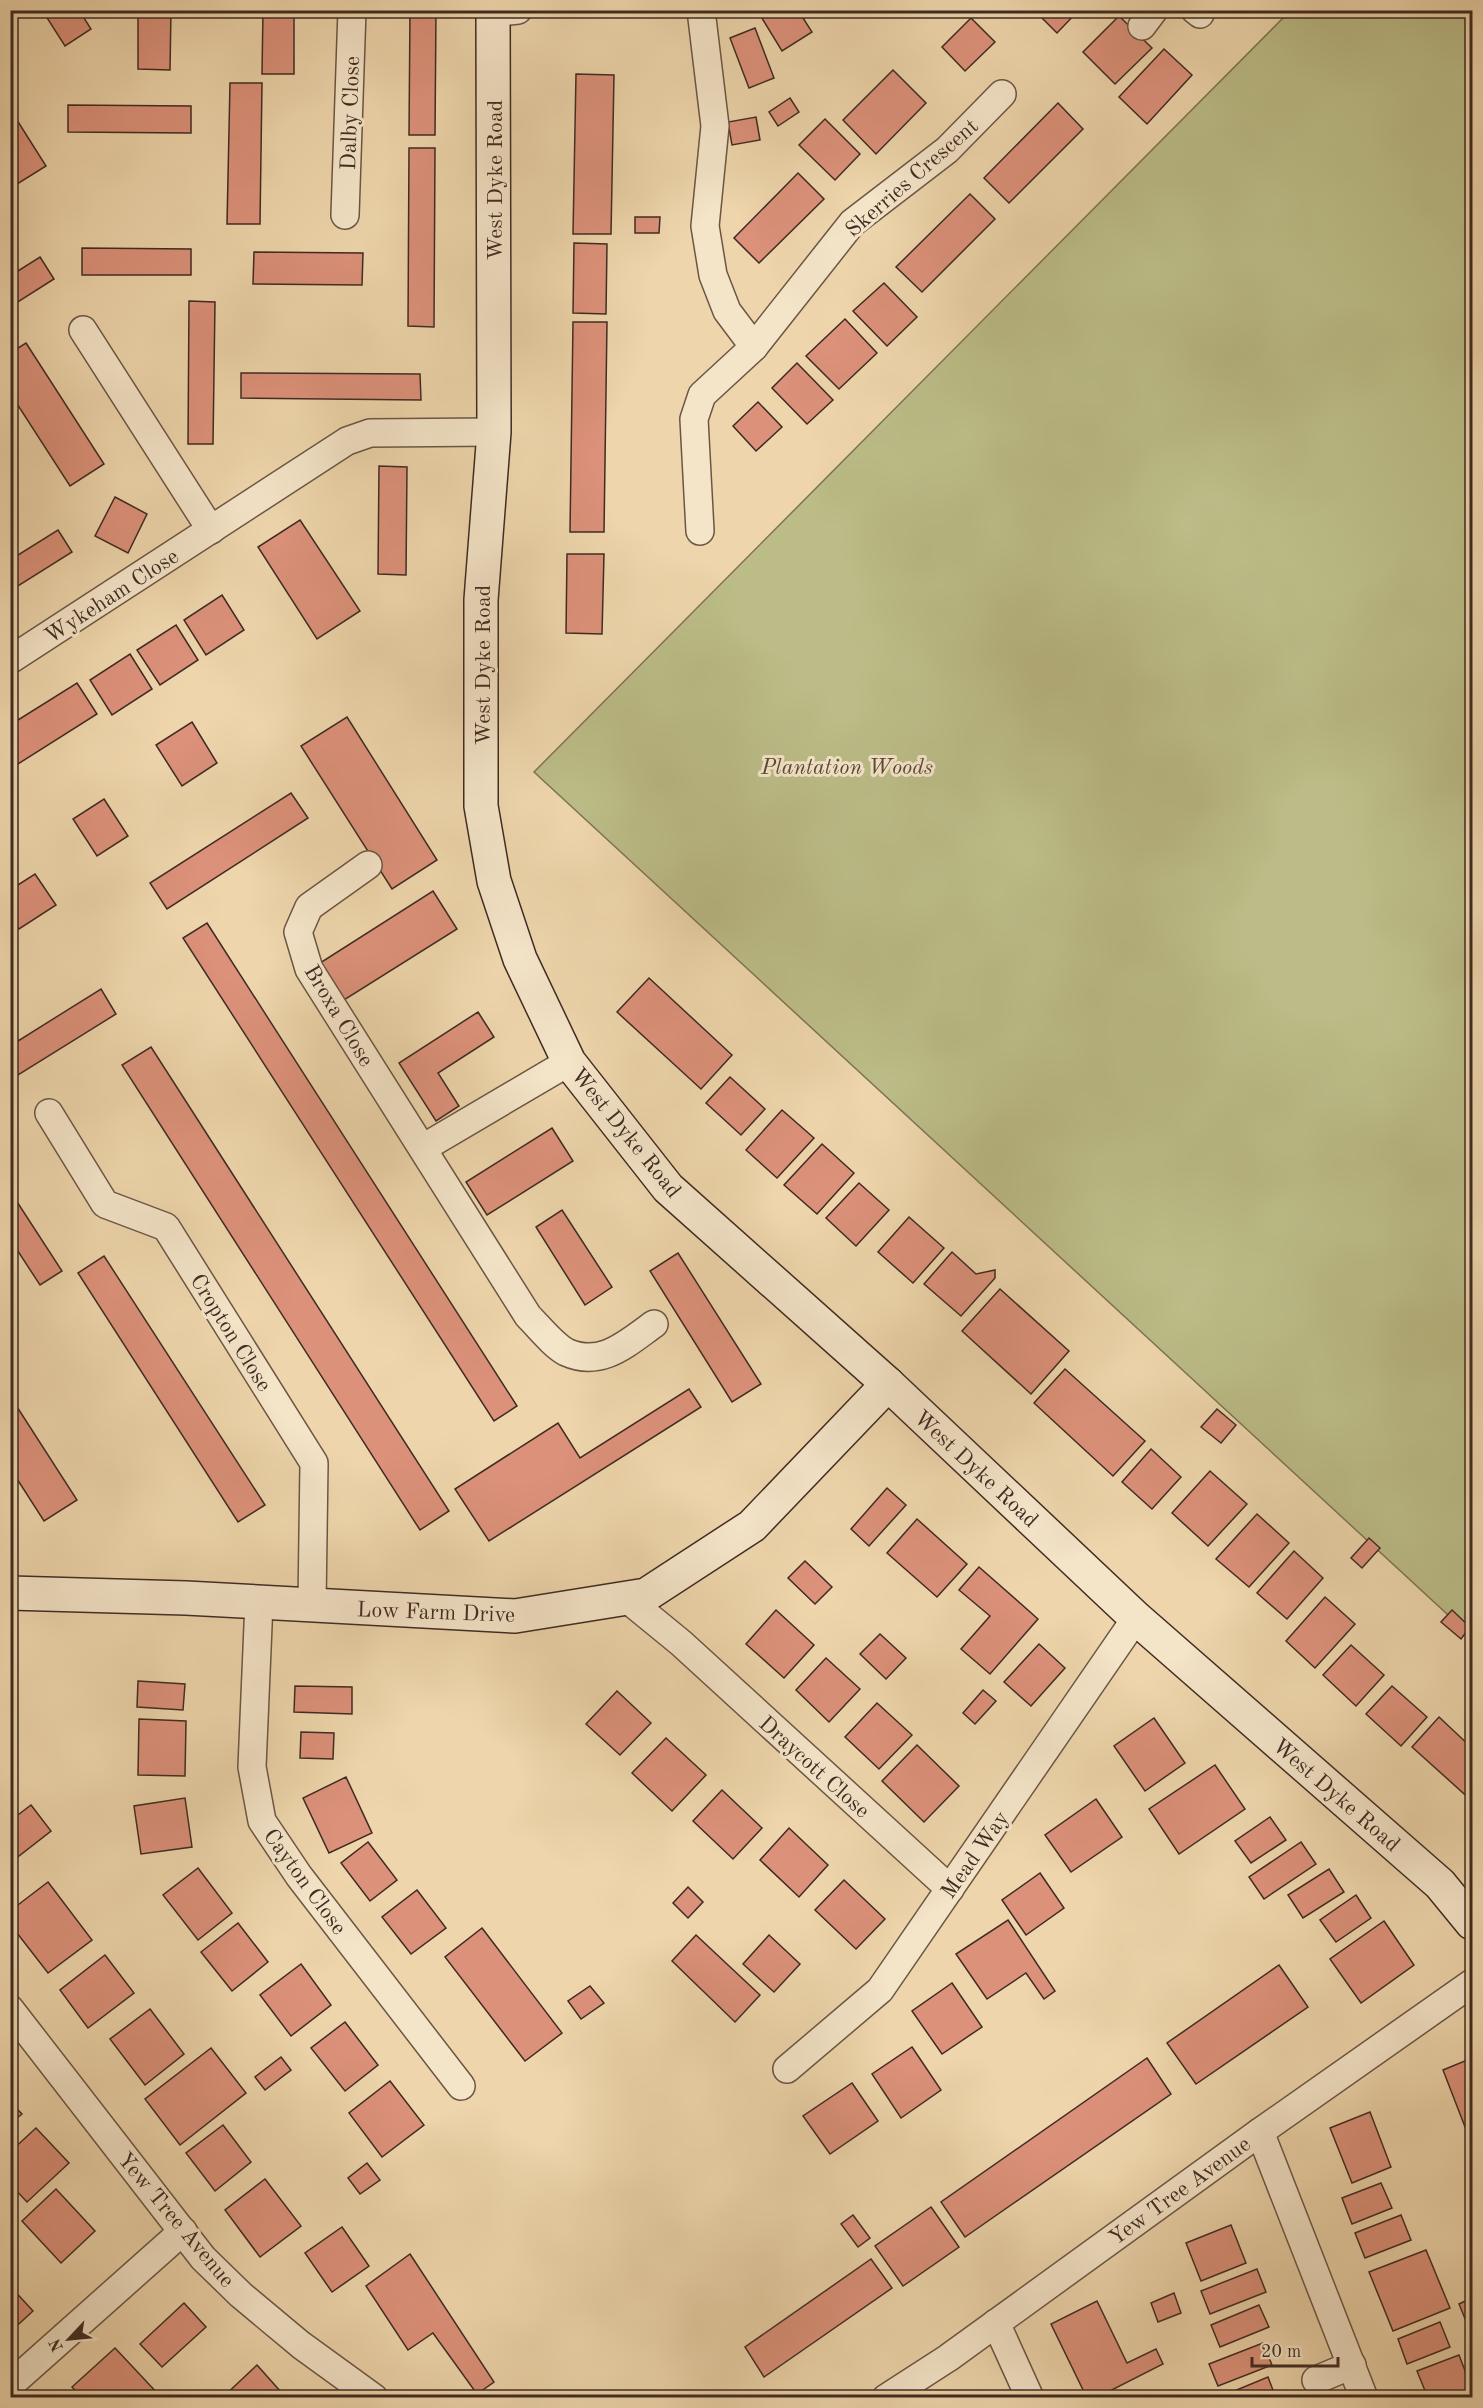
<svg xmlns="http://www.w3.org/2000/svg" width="1483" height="2408" viewBox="0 0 1483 2408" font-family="'Old Standard TT',serif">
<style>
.green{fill:#bbbc87;stroke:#7d7455;stroke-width:1.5}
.building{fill:#dc917a;stroke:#3f2b23;stroke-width:1.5}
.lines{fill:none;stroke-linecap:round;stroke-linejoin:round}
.street-casing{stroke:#6b5645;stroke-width:30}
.secondary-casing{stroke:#3f2b23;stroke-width:36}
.street{stroke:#f4e4c8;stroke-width:27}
.secondary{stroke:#f4e4c8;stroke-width:33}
.labels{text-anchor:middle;stroke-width:6;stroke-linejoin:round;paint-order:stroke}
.street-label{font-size:22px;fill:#3f2b23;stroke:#f4e4c8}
.park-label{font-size:22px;font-style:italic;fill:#584837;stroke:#f4e4c8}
</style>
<rect width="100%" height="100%" fill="#eed5ab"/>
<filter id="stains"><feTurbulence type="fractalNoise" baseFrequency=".00333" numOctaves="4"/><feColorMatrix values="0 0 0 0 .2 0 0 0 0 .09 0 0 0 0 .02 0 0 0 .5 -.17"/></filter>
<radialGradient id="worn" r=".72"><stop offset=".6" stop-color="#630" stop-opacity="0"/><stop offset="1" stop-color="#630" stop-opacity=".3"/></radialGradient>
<polygon class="green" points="1290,11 1472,11 1472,1637 534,772"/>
<g class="building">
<polygon points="42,10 79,10 91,29 65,46"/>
<polygon points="138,10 171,10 170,70 138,69"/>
<polygon points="263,10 294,10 294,74 262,74"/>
<polygon points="410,10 436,10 435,135 409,135"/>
<polygon points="767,10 798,10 812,32 782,51 760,15"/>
<polygon points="1034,10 1079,10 1057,33"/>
<polygon points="1119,16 1152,48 1115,84 1083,52"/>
<polygon points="971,18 995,42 965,71 942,47"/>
<polygon points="755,28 774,78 749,88 730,38"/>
<polygon points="1164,49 1192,75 1147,124 1119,97"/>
<polygon points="893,70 926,103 876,154 843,120"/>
<polygon points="576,74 614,75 611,234 573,234"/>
<polygon points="230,83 262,83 260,224 227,224"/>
<polygon points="790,98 799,112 778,126 769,112"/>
<polygon points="1058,103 1083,129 1009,203 984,178"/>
<polygon points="68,105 191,106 191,133 68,132"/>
<polygon points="10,109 46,166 14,186 10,180"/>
<polygon points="756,117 760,140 732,145 728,122"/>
<polygon points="825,119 860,154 835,180 799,145"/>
<polygon points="409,148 435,148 434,327 408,326"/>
<polygon points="798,173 824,199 759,263 734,238"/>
<polygon points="970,194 995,219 922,292 896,267"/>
<polygon points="635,217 660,217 659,233 635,233"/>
<polygon points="574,243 607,244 606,314 573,313"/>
<polygon points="82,248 191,249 191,275 82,275"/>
<polygon points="254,252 363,253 362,285 253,284"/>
<polygon points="40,257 54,279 10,307 10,276"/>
<polygon points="884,283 917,317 887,346 853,311"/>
<polygon points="189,301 215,302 213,444 188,444"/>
<polygon points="845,319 877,353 839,389 806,356"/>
<polygon points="573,322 607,322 604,532 570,532"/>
<polygon points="26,343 104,464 70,486 10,393 10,353"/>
<polygon points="797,363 833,400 807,424 772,388"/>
<polygon points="241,373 420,374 421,400 241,398"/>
<polygon points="758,402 782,427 756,451 733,426"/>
<polygon points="379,466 407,467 406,575 378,574"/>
<polygon points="115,497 147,514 128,553 95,536"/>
<polygon points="300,520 360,611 317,639 258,547"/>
<polygon points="58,530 72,552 10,591 10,560"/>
<polygon points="567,554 604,554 602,634 566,633"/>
<polygon points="222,595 244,630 206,655 184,620"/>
<polygon points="176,625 198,660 160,685 137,650"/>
<polygon points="130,654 152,689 112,715 90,680"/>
<polygon points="77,683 97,714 10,769 10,725"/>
<polygon points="347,717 437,860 392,889 301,746"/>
<polygon points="192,722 217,763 182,786 156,745"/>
<polygon points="291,793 308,818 167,909 150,883"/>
<polygon points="104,799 128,836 97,856 73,819"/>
<polygon points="35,874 56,905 19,929 10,917 10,890"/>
<polygon points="433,891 457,929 344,1000 320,963"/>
<polygon points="207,923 517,1406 494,1421 183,938"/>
<polygon points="649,978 732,1055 701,1089 617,1012"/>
<polygon points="101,989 116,1014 10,1080 10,1046"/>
<polygon points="478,1012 494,1037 438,1073 459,1106 436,1121 399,1063"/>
<polygon points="151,1047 449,1511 420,1530 122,1065"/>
<polygon points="730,1077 765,1109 741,1135 706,1103"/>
<polygon points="782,1110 814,1138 777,1178 746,1150"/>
<polygon points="552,1128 573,1161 487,1215 466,1182"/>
<polygon points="822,1144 854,1173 817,1214 784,1185"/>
<polygon points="859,1183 889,1210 856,1246 826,1218"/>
<polygon points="10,1191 62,1271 40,1285 10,1239"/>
<polygon points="562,1210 612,1287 585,1305 536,1227"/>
<polygon points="909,1217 944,1248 913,1283 878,1252"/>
<polygon points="952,1252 976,1274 995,1270 995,1278 961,1316 924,1284"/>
<polygon points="678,1253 761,1384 732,1402 650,1271"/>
<polygon points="104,1256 265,1505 238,1522 78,1273"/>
<polygon points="1000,1289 1069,1351 1031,1394 962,1331"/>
<polygon points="1065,1369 1145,1441 1113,1476 1034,1403"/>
<polygon points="689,1389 701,1407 489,1541 455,1489 558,1423 580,1458"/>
<polygon points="10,1396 77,1500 44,1521 10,1468"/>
<polygon points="1217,1409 1236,1425 1221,1443 1201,1427"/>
<polygon points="1151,1449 1181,1477 1152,1509 1122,1482"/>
<polygon points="1210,1471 1247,1504 1208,1546 1172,1513"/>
<polygon points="887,1488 906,1505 869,1546 851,1529"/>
<polygon points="1257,1514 1289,1543 1249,1587 1216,1559"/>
<polygon points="917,1519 967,1564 937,1597 887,1553"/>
<polygon points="1369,1538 1380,1548 1362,1568 1351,1558"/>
<polygon points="1294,1551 1323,1578 1287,1619 1257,1593"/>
<polygon points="805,1561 832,1587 815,1604 788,1578"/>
<polygon points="979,1567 1038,1619 990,1674 961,1649 990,1616 959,1590"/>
<polygon points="1325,1597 1355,1624 1315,1668 1286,1641"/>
<polygon points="776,1610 814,1645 784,1678 746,1644"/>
<polygon points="1452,1610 1470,1627 1461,1639 1441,1622"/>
<polygon points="880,1634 906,1658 886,1679 860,1654"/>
<polygon points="1039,1644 1065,1668 1031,1706 1004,1682"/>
<polygon points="1351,1645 1384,1675 1356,1706 1323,1675"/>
<polygon points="826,1658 860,1689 829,1722 796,1690"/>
<polygon points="138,1681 185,1684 183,1710 137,1707"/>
<polygon points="295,1686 352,1687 352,1714 294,1712"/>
<polygon points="1392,1686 1427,1717 1401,1746 1366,1714"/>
<polygon points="983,1690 996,1701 975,1724 963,1713"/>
<polygon points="617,1691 651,1723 620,1755 586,1724"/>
<polygon points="877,1703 912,1735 879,1769 845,1737"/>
<polygon points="1439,1717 1472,1748 1472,1801 1412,1747"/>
<polygon points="1154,1718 1185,1763 1145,1791 1114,1746"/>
<polygon points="139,1719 186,1721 185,1776 138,1775"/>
<polygon points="301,1732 334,1733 333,1759 300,1758"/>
<polygon points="666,1738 706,1775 672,1811 632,1773"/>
<polygon points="917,1745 959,1786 924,1822 882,1781"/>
<polygon points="1215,1765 1245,1809 1179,1854 1149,1809"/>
<polygon points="346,1777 372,1833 329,1853 303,1798"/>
<polygon points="722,1790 762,1828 733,1859 693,1821"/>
<polygon points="185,1798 192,1847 141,1854 134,1806"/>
<polygon points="1096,1799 1122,1837 1071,1872 1045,1835"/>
<polygon points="31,1805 51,1831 10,1863 10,1821"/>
<polygon points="1270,1817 1286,1840 1251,1863 1235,1841"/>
<polygon points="789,1828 828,1865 799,1897 760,1860"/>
<polygon points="368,1842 397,1880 370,1901 341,1863"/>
<polygon points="1301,1842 1316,1864 1264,1899 1249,1877"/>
<polygon points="198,1868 232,1913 198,1940 163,1895"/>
<polygon points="1329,1869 1344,1892 1303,1918 1288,1895"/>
<polygon points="1040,1873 1064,1908 1026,1935 1002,1900"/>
<polygon points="844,1880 885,1919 856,1949 815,1910"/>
<polygon points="48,1882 92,1940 48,1973 10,1924 10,1911"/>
<polygon points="688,1887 703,1902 688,1918 673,1903"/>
<polygon points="417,1890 446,1928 411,1954 382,1917"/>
<polygon points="1356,1895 1371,1918 1336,1942 1320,1920"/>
<polygon points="1008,1920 1055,1991 1044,1999 1026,1973 987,1999 956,1954"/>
<polygon points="1384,1921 1414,1965 1361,2003 1330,1959"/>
<polygon points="238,1923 268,1962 232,1991 201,1952"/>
<polygon points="482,1928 562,2033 525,2061 445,1957"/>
<polygon points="696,1935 760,1995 735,2022 672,1961"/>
<polygon points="769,1935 800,1964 774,1992 743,1964"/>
<polygon points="105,1955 134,1993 88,2028 60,1990"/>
<polygon points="301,1964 331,2005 291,2036 260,1995"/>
<polygon points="1279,1965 1308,2007 1196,2084 1167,2043"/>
<polygon points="952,1983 982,2027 942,2054 912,2011"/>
<polygon points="590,1986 604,2003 581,2019 568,2001"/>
<polygon points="150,2009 184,2054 145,2085 110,2039"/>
<polygon points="345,2022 378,2065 345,2091 311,2048"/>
<polygon points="912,2047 941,2090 901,2118 872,2074"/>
<polygon points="211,2048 246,2093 180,2145 145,2099"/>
<polygon points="281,2057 291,2070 265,2090 255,2077"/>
<polygon points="1147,2058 1171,2094 965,2237 941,2202"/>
<polygon points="1472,2058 1472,2145 1443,2070"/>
<polygon points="390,2081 424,2125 382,2157 349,2113"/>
<polygon points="852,2083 878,2121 830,2154 803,2116"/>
<polygon points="10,2102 22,2114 10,2124"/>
<polygon points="1370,2112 1391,2167 1352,2183 1330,2128"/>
<polygon points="223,2125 251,2162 215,2191 186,2153"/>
<polygon points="36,2128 69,2163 27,2202 10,2184 10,2152"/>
<polygon points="367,2163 380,2180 360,2194 348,2178"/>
<polygon points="265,2179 301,2226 260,2257 225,2210"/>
<polygon points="1381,2183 1392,2208 1352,2224 1342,2198"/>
<polygon points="56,2189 95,2231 61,2263 22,2221"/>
<polygon points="931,2207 959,2247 903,2286 875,2246"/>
<polygon points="853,2215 870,2238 858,2247 841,2224"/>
<polygon points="1401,2215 1411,2240 1365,2258 1355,2233"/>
<polygon points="1231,2225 1246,2263 1201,2281 1186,2243"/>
<polygon points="342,2227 369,2266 332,2292 305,2253"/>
<polygon points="1426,2250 1450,2308 1393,2331 1369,2272"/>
<polygon points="410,2254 494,2382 477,2394 433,2333 408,2350 366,2286"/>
<polygon points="871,2259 892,2288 764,2377 745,2347"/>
<polygon points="1257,2269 1266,2292 1210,2314 1201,2291"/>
<polygon points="10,2286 33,2311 10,2332"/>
<polygon points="1174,2293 1181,2313 1158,2322 1151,2303"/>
<polygon points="1472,2298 1472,2336 1459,2304"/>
<polygon points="1097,2301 1127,2363 1156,2349 1163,2364 1096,2398 1087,2398 1051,2324"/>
<polygon points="184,2303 206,2327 162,2367 140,2344"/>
<polygon points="1259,2305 1269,2327 1220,2347 1211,2325"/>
<polygon points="1440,2322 1450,2347 1407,2364 1398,2339"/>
<polygon points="1263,2343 1272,2365 1218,2386 1209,2364"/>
<polygon points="115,2348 160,2396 158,2398 82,2398 72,2387"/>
<polygon points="1459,2355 1472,2389 1472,2398 1428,2398 1417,2371"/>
<polygon points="257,2365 281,2392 274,2398 222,2398"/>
<polygon points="1268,2377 1276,2398 1222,2398 1222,2396"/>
</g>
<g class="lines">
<g class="street-casing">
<g id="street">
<polyline points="701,10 715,126 705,226 713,275 727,311 754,347"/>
<polyline points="1195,10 1200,14"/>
<polyline points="493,13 518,10"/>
<polyline points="1142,26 1154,10"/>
<polyline points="345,215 352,10"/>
<polyline points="83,330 211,530"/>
<polyline points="700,531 694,419 702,395 754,347 852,223 947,150 1002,94"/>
<polyline points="10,660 347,441 370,433 494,432"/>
<path d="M368,865L309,907L298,932L309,969L528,1316C539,1327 553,1345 566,1352C601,1368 626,1344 654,1324"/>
<polyline points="49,1113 105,1204 166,1227 314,1463 312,1605"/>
<polyline points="423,1148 569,1062"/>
<polyline points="626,1598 681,1643 950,1889"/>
<polyline points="259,1602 252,1767 262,1821 299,1876 461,2086"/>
<polyline points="10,2009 203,2258 241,2295 301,2345 374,2398"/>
<polyline points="787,2069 880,1990 1136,1618"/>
<polyline points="1260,2132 1364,2398"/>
<polyline points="996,2323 1030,2398"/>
<polyline points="1316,2380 1352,2365"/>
<polyline points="10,2385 183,2231"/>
<polyline points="886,2398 948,2358 1260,2132 1472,1983"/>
</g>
</g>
<g class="secondary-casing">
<g id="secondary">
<polyline points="493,10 494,432 481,600 481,806 494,881 520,959 569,1062 668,1188 888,1384 1136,1618 1440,1884 1472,1923"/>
<polyline points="10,1593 186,1598 515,1616 646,1595 752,1526 888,1384"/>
</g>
</g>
<use href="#street" class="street"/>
<use href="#secondary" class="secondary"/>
</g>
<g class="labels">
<g class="street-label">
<text transform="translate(349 113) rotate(-88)" y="8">Dalby Close</text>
<text transform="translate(911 177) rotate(-41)" y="8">Skerries Crescent</text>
<text transform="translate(494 180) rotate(-90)" y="8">West Dyke Road</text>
<text transform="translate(111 595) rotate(-33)" y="8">Wykeham Close</text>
<text transform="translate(482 665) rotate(-90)" y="8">West Dyke Road</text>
<text transform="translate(340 1015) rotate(59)" y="8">Broxa Close</text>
<text transform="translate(627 1132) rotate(51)" y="8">West Dyke Road</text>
<text transform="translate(232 1332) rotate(58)" y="8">Cropton Close</text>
<text transform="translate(977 1468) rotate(43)" y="8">West Dyke Road</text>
<text transform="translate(436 1611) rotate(2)" y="8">Low Farm Drive</text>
<text transform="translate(815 1766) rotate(42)" y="8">Draycott Close</text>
<text transform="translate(1337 1794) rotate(41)" y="8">West Dyke Road</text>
<text transform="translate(974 1854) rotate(-55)" y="8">Mead Way</text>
<text transform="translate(306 1881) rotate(54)" y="8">Cayton Close</text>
<text transform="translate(1179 2190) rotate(-36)" y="8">Yew Tree Avenue</text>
<text transform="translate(177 2219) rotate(50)" y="8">Yew Tree Avenue</text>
</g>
<g class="park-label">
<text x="847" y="774">Plantation Woods</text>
</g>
</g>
<rect width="1483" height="2408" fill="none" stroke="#eed5ab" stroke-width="36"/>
<rect x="12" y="12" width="1459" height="2384" fill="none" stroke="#3f2b23" stroke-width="3"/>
<rect x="18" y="18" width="1447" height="2372" fill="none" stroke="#3f2b23" stroke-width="1.5"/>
<g transform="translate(69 2339) rotate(244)" stroke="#f4e4c8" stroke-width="4.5" paint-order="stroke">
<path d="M0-4.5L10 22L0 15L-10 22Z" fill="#3f2b23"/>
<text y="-9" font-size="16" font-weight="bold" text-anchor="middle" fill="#3f2b23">N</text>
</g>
<path d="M1252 2357v9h86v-9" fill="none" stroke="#3f2b23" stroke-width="3"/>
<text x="1261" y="2357" font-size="18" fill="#3f2b23" stroke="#f4e4c8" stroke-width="4.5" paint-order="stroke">20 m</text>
<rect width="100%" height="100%" filter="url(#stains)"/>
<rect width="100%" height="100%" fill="url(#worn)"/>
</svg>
